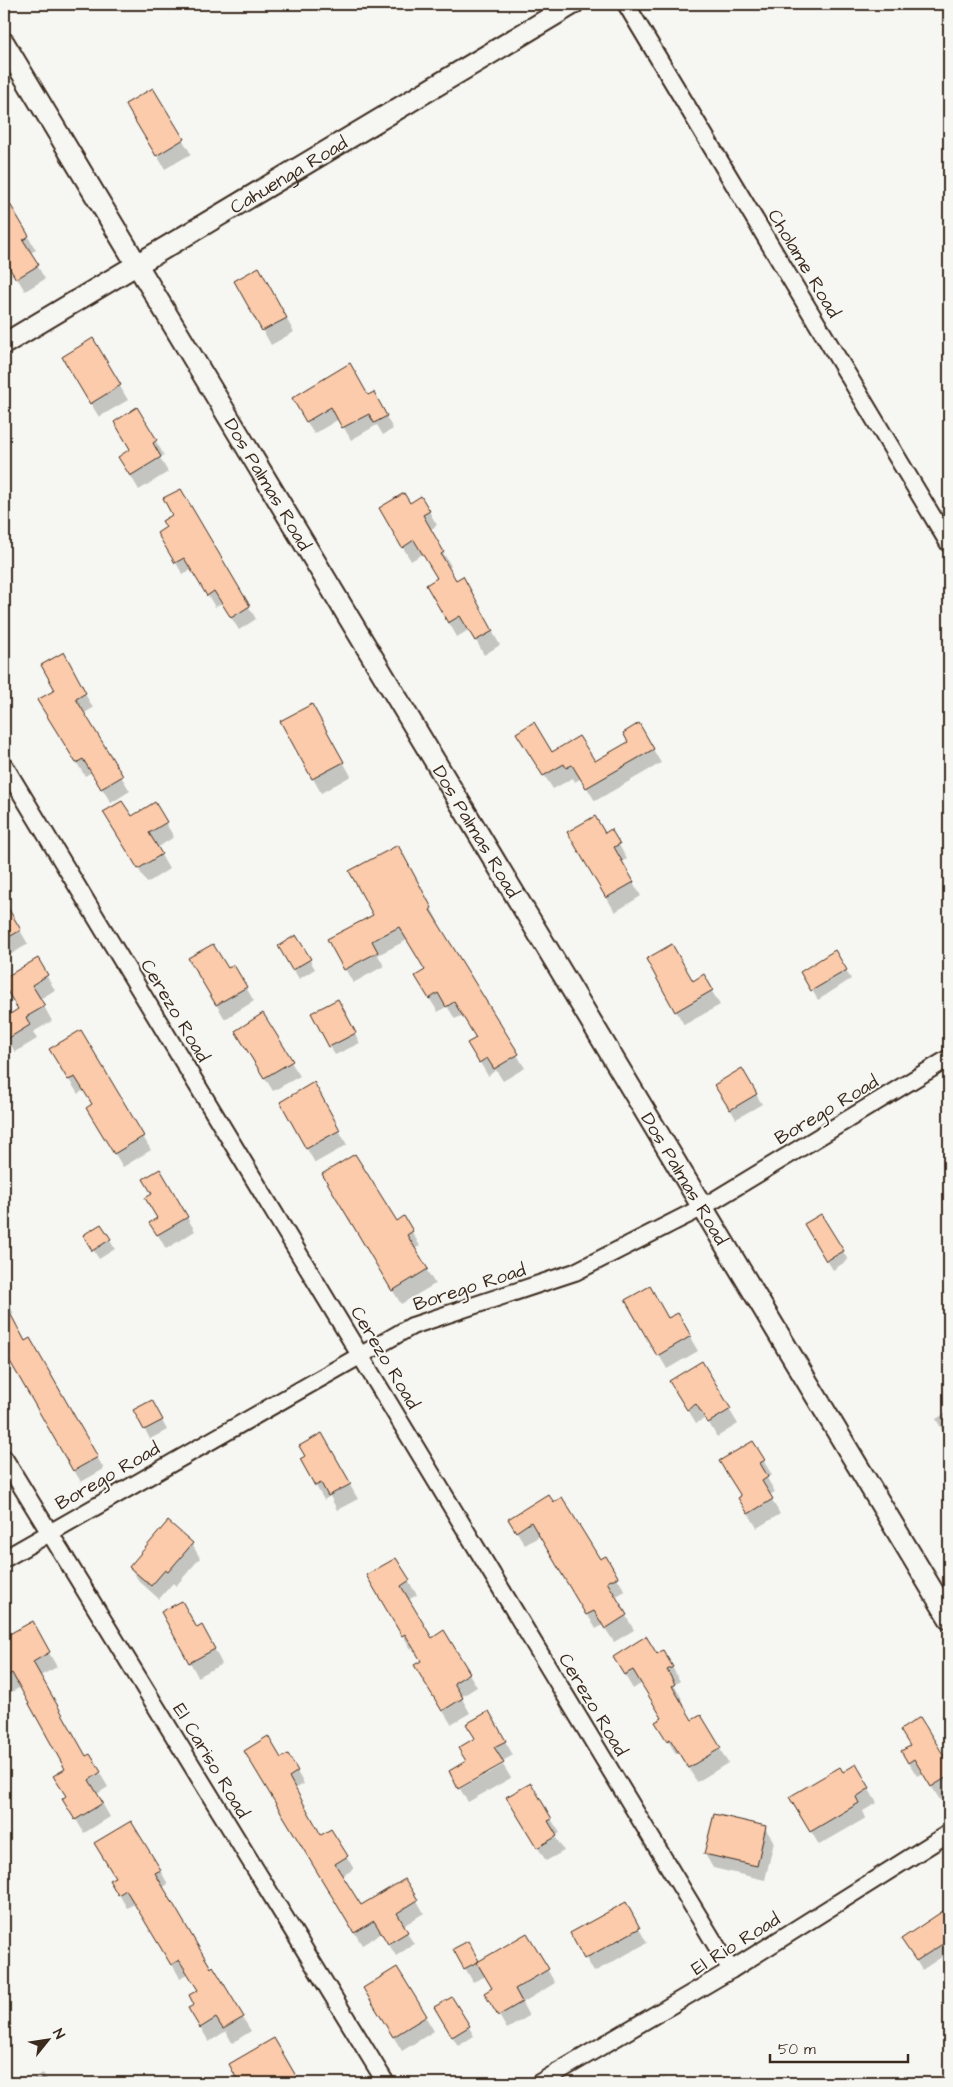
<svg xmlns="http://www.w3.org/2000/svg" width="953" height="2087" viewBox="0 0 953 2087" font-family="'Architects Daughter',sans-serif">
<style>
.shadow{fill:#0003}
.building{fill:#fbcbab;stroke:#3b2a1e}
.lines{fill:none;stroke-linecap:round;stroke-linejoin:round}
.minor-casing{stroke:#3b2a1e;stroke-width:20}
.tertiary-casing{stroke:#3b2a1e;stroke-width:24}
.minor{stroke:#f6f6f2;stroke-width:16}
.tertiary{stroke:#f6f6f2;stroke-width:20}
.labels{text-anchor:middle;stroke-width:4;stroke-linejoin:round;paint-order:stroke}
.street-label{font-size:19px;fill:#3b2a1e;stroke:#f6f6f2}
</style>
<rect width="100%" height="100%" fill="#f6f6f2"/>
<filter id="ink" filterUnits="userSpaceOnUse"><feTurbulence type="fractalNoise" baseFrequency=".02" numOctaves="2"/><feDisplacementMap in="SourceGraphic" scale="10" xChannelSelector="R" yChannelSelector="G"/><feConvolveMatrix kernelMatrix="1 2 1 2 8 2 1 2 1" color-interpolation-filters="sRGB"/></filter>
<g filter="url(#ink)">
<g class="shadow">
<polygon points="153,90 191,154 165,169 127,105"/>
<polygon points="4,197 36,250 30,253 45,279 25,291 4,257"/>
<polygon points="258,269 294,332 271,345 236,281"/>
<polygon points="92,339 128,400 99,417 71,371"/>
<polygon points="373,393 393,429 383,435 377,425 351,440 339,419 314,434 293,398 368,396"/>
<polygon points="137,409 164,455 160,458 168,472 139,490 120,457 132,450"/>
<polygon points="180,490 256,619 239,630 222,603 215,607 192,569 183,575 159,533 168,528 174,516"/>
<polygon points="421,498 437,525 430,530 451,566 448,568 455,582 462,578 500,645 484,655 470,629 457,637 428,585 439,579 424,553 411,561 380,509 409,505"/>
<polygon points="63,654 93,708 83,714 130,791 111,803 92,772 85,776 46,714 56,690"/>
<polygon points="320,720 351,776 321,793 282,722"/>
<polygon points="639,725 661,763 595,801 581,778 575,782 573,778 553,789 526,747 594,763 630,742"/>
<polygon points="154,804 174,837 157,848 169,869 147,883 113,827"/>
<polygon points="611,831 627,859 621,862 641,896 615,912 569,833 605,835"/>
<polygon points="405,860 439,923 437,924 525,1068 503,1081 496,1070 488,1076 469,1044 477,1038 463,1015 455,1019 447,1006 438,1012 424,990 426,971 407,940 378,955 384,966 353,983 329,940 374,916"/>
<polygon points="4,903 28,944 5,958 4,955"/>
<polygon points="296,937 315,969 299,979 280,946"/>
<polygon points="835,952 851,979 818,1000 801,972"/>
<polygon points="189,959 227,970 233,966 254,1001 225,1019"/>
<polygon points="647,959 692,982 703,976 720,1005 684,1025"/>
<polygon points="37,960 55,990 40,999 52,1021 33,1032 37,1039 15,1052 4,1033 4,1019 19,1010 4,980"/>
<polygon points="342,1010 360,1043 335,1055 330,1046"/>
<polygon points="81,1032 151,1150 123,1167 96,1123 93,1105 84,1090 78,1094 59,1064"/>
<polygon points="245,1045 291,1062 300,1076 273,1091"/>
<polygon points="741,1070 762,1104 736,1119 716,1085"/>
<polygon points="322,1098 347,1145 315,1163 281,1103"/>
<polygon points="160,1171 195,1231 166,1249 151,1223 158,1219 153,1195"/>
<polygon points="331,1189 397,1222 404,1218 420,1246 414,1249 435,1284 401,1304"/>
<polygon points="821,1216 848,1260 833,1270 806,1225"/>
<polygon points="101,1225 115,1249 99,1259 84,1236"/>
<polygon points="4,1295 14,1314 10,1315 25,1343 29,1340 104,1469 81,1482 4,1352"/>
<polygon points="627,1300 668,1320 677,1315 698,1351 667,1369"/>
<polygon points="701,1363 738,1424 717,1437 706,1418 696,1423 671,1381"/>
<polygon points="135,1411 157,1411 167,1430 150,1439"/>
<polygon points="949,1411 949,1442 936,1419"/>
<polygon points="321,1435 358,1499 337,1510 330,1496 324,1500 301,1460 307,1457"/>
<polygon points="752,1442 772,1475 767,1478 775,1492 769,1495 780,1514 757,1528 740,1499 742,1497"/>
<polygon points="553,1504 600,1561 605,1558 625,1591 615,1597 634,1630 614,1642 603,1625 596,1629 540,1536 525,1545 509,1519"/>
<polygon points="192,1544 200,1558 176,1586 173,1583 159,1599 139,1581 130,1567"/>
<polygon points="395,1559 417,1595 408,1600 431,1639 444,1632 477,1687 461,1697 470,1713 451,1724 424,1680 423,1661 414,1647 411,1649 368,1576"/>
<polygon points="163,1612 197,1629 210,1640 222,1664 198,1677"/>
<polygon points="32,1623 57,1667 40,1676 86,1758 90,1756 108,1787 97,1794 110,1817 84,1833 64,1799 67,1797 67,1770 21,1687 6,1695 4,1690 4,1638"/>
<polygon points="663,1651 680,1681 674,1685 682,1699 679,1701 692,1722 720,1749 728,1763 697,1782 679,1753 676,1754 657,1722 663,1718 642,1683 633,1689 614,1657 656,1655"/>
<polygon points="489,1713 513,1755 501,1762 468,1762"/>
<polygon points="920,1719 949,1767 949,1795 940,1800 923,1773 917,1776 902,1752 911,1746"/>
<polygon points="288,1756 304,1784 295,1789 321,1836 331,1831 354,1869 342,1876 361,1907 405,1880 424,1913 403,1926 414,1944 396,1956 382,1933 362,1945 252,1764 281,1760"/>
<polygon points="503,1765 511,1778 468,1802 460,1789"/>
<polygon points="855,1766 877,1803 863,1811 866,1818 819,1845 791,1797"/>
<polygon points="516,1812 551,1819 560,1833 555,1836 564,1851 546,1861"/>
<polygon points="765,1828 774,1842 765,1880 713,1868 705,1854"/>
<polygon points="160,1870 168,1884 162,1888 251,2031 232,2043 226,2031 209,2042 190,2009 196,2005 199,1991 188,1973 180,1978 136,1903 127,1908 111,1881"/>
<polygon points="625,1904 647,1943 594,1972 572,1934"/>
<polygon points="945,1911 949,1918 949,1952 922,1970 908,1948"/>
<polygon points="527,1935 555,1983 522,2003 529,2016 507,2029 486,1993 493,1989 486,1976 473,1982 455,1950 468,1943 479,1963"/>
<polygon points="397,1969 434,2031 402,2051 373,2003"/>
<polygon points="452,1998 474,2036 458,2046 436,2008"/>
<polygon points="273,2040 298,2083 241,2083 230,2065"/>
<polygon points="43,2073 49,2083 26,2083"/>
<polygon points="664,2078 668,2083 655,2083"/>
</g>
<g class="building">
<polygon points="153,88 184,139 156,156 125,104"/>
<polygon points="4,194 29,236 23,240 39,265 16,279 4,259"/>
<polygon points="259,267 287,318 262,331 234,281"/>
<polygon points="93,338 121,385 90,404 62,357"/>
<polygon points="350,363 368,395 374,392 387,416 374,423 369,414 342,428 331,407 306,422 292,398"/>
<polygon points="137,407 157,440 153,443 161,457 130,476 118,457 130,449 114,422"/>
<polygon points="181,489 250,606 231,618 214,591 207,596 184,558 175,563 157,533 166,527 162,521 172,515 163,498"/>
<polygon points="404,493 410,503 421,496 430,511 423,515 444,552 441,554 456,580 463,576 493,631 475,641 460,616 448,623 426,585 437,578 414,540 402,548 379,508"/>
<polygon points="64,652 86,693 76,699 123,776 101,789 83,759 76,763 37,700 55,690 41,665"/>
<polygon points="312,704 344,762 312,779 280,721"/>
<polygon points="534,722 552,752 579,736 595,761 628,742 623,733 639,723 654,749 586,788 572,765 566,768 564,764 543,776 516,733"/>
<polygon points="122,801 132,816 155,802 167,822 149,833 162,854 138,869 103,812"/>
<polygon points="595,816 605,833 611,829 620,844 614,847 634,882 606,898 567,832"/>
<polygon points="398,845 432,908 430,910 519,1054 494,1069 487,1058 479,1063 467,1043 476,1038 454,1002 446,1007 438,993 429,999 415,976 425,970 399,927 372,941 378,952 344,970 327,939 373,915 349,871"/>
<polygon points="4,901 21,930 4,940"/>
<polygon points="296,935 311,959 292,970 278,946"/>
<polygon points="213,944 228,968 234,965 247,987 216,1005 188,958"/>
<polygon points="672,944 693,981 704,974 713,990 675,1012 646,959"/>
<polygon points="835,950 847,970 811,991 800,972"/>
<polygon points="38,958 48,975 32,985 45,1006 26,1017 30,1025 4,1041 4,1018 18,1009 4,986 4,978"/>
<polygon points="338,999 356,1033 329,1047 311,1013"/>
<polygon points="263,1013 293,1061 264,1078 235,1031"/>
<polygon points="81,1030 144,1136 114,1154 86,1108 92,1104 75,1077 68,1080 49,1049"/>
<polygon points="742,1068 757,1094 730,1110 714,1085"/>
<polygon points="314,1082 340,1130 306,1149 280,1102"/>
<polygon points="355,1154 397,1221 404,1216 413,1231 407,1235 428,1269 392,1291 322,1174"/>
<polygon points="160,1169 188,1217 157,1235 149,1223 157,1218 145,1198 152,1194 143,1179"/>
<polygon points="821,1214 844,1251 826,1261 804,1224"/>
<polygon points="101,1224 111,1239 92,1251 83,1235"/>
<polygon points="650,1286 668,1318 678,1313 691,1336 657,1356 625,1300"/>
<polygon points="4,1302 25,1341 30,1338 98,1457 73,1471 4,1351"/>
<polygon points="702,1361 731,1409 708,1423 696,1404 687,1410 669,1381"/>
<polygon points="152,1400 163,1420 144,1430 133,1410"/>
<polygon points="322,1433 351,1484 328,1496 321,1483 315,1486 300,1459 305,1456 299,1446"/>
<polygon points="753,1441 765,1460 760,1463 768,1477 762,1481 773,1499 748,1514 738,1498 741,1496 719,1461"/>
<polygon points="548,1494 554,1502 562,1497 600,1559 606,1556 618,1577 607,1582 627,1615 605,1629 594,1611 586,1615 531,1522 516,1532 508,1519"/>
<polygon points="168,1521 193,1543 168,1572 165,1570 151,1586 129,1567"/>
<polygon points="396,1558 410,1580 401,1586 432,1638 444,1630 470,1673 454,1683 463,1698 442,1711 414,1665 421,1661 405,1634 402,1636 366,1575"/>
<polygon points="182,1601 197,1628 202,1625 215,1649 189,1663 161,1612"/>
<polygon points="33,1621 50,1652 33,1662 86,1756 90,1754 101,1772 89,1780 103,1803 75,1820 62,1799 66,1796 53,1776 65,1769 12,1673 4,1678 4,1637"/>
<polygon points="646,1636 657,1654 663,1650 673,1667 667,1670 675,1684 672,1686 692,1720 701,1715 721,1748 688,1768 670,1739 667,1741 655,1722 662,1718 633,1670 624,1675 613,1657"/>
<polygon points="489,1711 506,1741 494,1747 504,1763 458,1789 449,1771 466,1761 458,1748 475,1738 466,1724"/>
<polygon points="920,1717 949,1764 949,1776 931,1787 914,1759 908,1763 901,1751 910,1746 900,1730"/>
<polygon points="268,1736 281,1758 288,1754 298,1771 289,1777 321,1835 331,1829 348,1856 335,1864 361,1905 405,1879 418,1900 397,1913 408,1932 388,1944 374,1921 354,1933 244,1751"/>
<polygon points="856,1764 870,1788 856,1797 859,1803 810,1832 789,1797 840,1767 843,1772"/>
<polygon points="531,1783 552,1819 548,1821 557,1836 537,1848 506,1797"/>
<polygon points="714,1814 766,1826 757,1866 704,1854"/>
<polygon points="131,1821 161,1870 155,1873 211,1968 213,1966 244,2017 223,2029 216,2018 200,2028 188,2008 194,2005 189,1995 198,1990 179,1960 171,1965 126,1890 118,1895 109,1880 115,1877 94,1843"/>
<polygon points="626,1902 640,1928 584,1959 570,1933"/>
<polygon points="949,1907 949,1940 916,1961 901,1939"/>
<polygon points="527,1933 549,1969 515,1989 522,2002 498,2016 484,1993 492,1988 477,1963 479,1961 464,1969 453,1949 468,1941 479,1961"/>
<polygon points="397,1967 427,2016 393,2037 363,1988"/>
<polygon points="452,1997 470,2026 452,2037 434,2007"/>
<polygon points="274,2038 300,2083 239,2083 229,2064"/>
</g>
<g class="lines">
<g class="minor-casing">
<g id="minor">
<polyline points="626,4 949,544"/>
<polyline points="4,765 731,1970"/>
<polyline points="4,1458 386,2083"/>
<polyline points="4,1559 412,1326 575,1272 703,1207 949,1058"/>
<polyline points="539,2083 731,1970 949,1833"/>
</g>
</g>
<g class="tertiary-casing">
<g id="tertiary">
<path id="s1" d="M4,43L949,1618"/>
<path id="s2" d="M4,344L573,4"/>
</g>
</g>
<use href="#minor" class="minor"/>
<use href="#tertiary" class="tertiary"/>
</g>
</g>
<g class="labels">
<g class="street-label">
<text dy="7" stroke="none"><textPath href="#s2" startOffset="331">Cahuenga Road</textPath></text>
<text transform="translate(805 263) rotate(59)" y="7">Cholame Road</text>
<text dy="7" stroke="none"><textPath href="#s1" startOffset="514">Dos Palmas Road</textPath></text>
<text dy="7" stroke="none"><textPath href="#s1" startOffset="919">Dos Palmas Road</textPath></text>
<text transform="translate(176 1010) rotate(59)" y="7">Cerezo Road</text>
<text transform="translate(826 1109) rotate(-31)" y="7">Borego Road</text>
<text dy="7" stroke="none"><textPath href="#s1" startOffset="1324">Dos Palmas Road</textPath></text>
<text transform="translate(469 1286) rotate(-18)" y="7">Borego Road</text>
<text transform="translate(386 1357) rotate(59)" y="7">Cerezo Road</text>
<text transform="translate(107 1475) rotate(-30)" y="7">Borego Road</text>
<text transform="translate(594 1704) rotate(59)" y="7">Cerezo Road</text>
<text transform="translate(212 1760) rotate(59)" y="7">El Cariso Road</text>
<text transform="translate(735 1943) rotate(-32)" y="7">El Rio Road</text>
</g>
</g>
<rect width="953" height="2087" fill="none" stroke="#f6f6f2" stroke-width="20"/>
<rect x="10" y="10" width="933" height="2067" fill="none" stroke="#3b2a1e" stroke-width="2" filter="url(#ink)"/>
<g transform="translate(48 2040) rotate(60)" stroke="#f6f6f2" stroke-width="4" paint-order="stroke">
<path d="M0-4L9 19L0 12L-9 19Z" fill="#3b2a1e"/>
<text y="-8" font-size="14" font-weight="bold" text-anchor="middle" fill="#3b2a1e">N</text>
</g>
<path d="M770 2054v8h138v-8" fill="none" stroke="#3b2a1e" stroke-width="2.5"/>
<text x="778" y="2054" font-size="15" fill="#3b2a1e" stroke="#f6f6f2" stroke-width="4" paint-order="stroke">50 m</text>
</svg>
